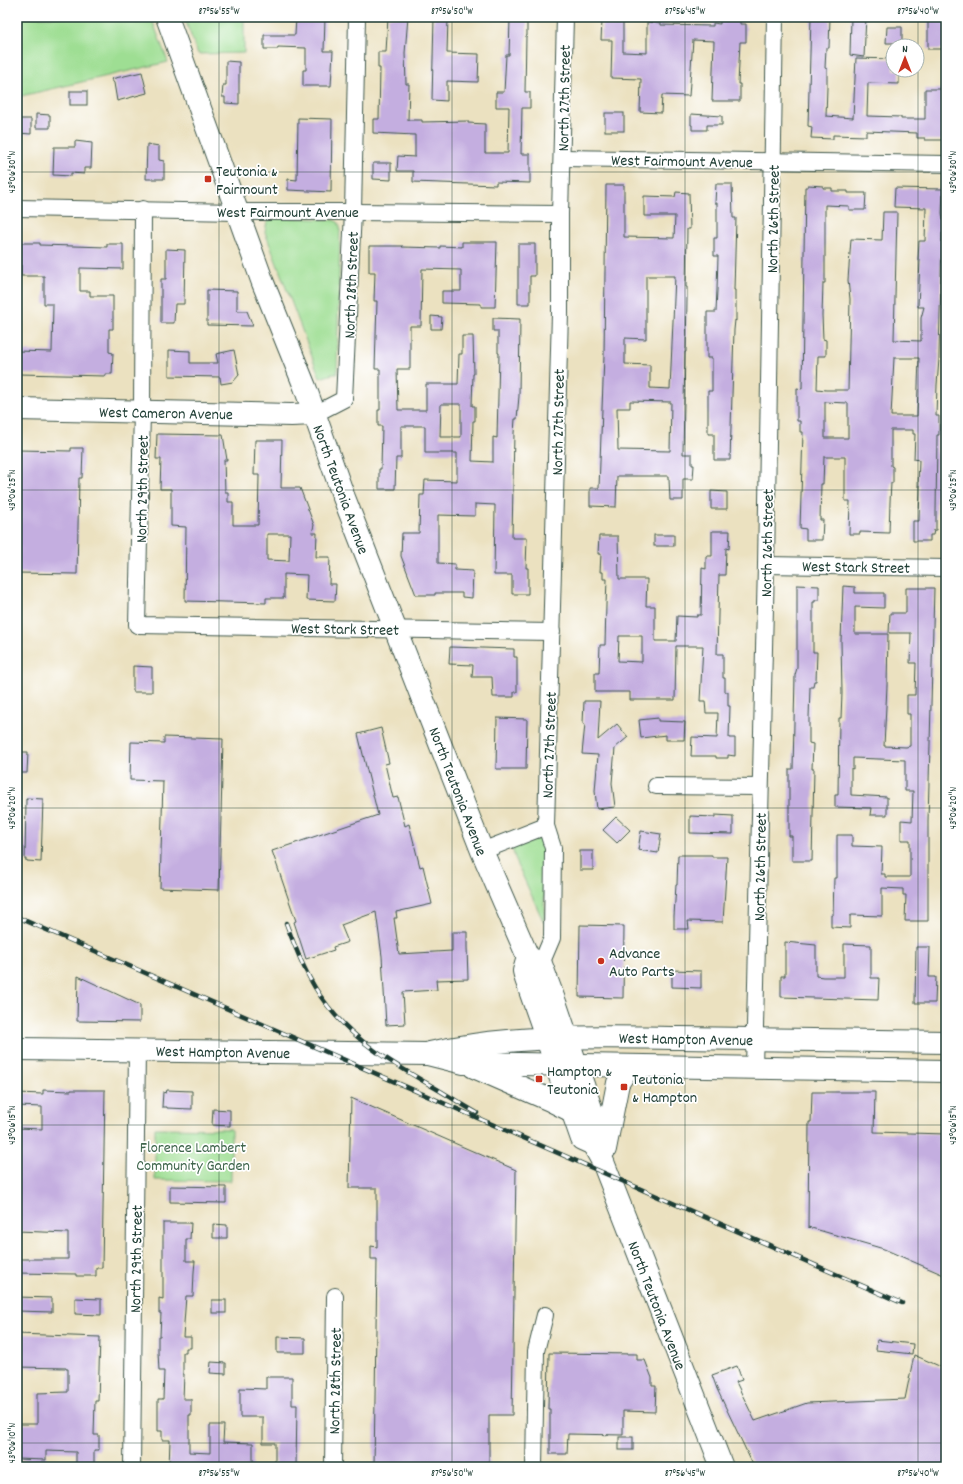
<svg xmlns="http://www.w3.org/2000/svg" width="963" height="1484" viewBox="0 0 963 1484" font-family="Dekko,sans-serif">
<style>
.green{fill:#9ede93;stroke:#5e8e64}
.building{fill:#c4aee0;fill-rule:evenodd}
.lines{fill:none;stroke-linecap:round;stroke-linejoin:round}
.street-casing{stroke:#3e5649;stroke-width:18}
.secondary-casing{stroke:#3e5649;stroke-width:24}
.street{stroke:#fff;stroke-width:16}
.secondary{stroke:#fff;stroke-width:22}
.rail-casing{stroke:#1f3d34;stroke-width:4.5}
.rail{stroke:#fff;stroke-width:3;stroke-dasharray:9;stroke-linecap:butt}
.ticks{fill:none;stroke:#1f3d34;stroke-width:1;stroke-opacity:0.45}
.poi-dot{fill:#c8321e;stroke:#fff;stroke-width:1.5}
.labels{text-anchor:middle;stroke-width:3.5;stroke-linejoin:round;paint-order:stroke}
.street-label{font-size:16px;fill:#1f3d34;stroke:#fff}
.poi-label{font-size:16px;fill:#1f3d34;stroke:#fff;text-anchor:start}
.park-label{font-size:16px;fill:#3f654c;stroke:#fff}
.neatline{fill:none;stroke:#1f3d34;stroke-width:1.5}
.ticks-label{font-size:10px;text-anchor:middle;fill:#1f3d34}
</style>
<rect width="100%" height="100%" fill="#fff"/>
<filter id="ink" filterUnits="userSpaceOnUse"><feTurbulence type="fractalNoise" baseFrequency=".025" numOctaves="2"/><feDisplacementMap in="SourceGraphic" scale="8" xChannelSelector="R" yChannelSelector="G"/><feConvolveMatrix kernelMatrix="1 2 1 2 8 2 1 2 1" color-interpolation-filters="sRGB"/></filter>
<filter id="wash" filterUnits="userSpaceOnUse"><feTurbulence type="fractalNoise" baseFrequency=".012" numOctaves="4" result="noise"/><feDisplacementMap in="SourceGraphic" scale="16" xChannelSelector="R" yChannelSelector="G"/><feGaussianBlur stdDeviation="0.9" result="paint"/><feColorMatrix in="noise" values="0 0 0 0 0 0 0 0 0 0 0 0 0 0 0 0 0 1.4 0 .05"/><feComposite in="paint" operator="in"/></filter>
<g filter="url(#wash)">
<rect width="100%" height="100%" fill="#ebe1c0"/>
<g class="green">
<polygon points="17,17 151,17 168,62 17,97"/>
<polygon points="184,17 244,17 244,53 198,54"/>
<polygon points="275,217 333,220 338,222 340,227 337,374 333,374 320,378 265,232 267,222"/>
<polygon points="536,839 541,839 545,844 544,923 516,861 512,848"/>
<polygon points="155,1128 231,1129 231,1181 155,1180"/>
</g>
<g id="blocks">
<g class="building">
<polygon points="296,17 325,17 324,51 333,51 331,86 303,86 303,70 306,70 306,48 278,47 278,49 264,49 264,35 295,35"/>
<polygon points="388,17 408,17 405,53 406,84 409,84 408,120 422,120 422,122 468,121 468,123 485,124 485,153 508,153 509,107 496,107 496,92 504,92 506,55 509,55 510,18 527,19 527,36 526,36 525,92 530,92 530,108 522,108 521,154 530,154 530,183 496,182 496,185 413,182 413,171 397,171 398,156 415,157 415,135 373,133 373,119 379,119 380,68 378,68 378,52 386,52"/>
<polygon points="434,17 448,17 447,53 479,54 478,82 447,81 447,101 432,100"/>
<polygon points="720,17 740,17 740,24 746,24 746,42 740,42 738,84 740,84 740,101 712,101 714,41 693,40 689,96 662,95 661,113 640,112 641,79 611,78 612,40 601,40 602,21 623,22 623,52 647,53 647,22 661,23 661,25 713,26 713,23 720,24"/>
<polygon points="811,17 830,17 829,48 826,48 825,68 827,69 827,87 826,116 853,118 856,58 893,59 893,70 899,70 899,84 868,83 867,116 901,117 901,119 925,119 925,89 943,89 943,140 925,140 925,138 917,138 917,133 866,131 866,136 833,135 833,139 811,138 812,127 808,126"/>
<polygon points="851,17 866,17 864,57 850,55"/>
<rect x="928" y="17" width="18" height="32"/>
<polygon points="887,27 902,27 902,43 886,43"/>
<polygon points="226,61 239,62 239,104 225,103 225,97 222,97 223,85 226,85"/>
<polygon points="142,72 147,93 117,101 114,83 111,79"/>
<rect x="70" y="91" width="17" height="14"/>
<rect x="605" y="113" width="19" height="18"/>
<polygon points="36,114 50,115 50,128 36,128"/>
<polygon points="691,114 722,116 722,125 707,125 707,130 692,130 692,125 691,125"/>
<polygon points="298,118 332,119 331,192 288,190 288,179 297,180"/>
<polygon points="18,119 31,119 31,134 18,133"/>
<polygon points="75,141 92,143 91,168 84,168 84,174 71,173 71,176 53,175 54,147 75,147"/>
<polygon points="147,144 159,146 159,160 164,161 164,179 146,179"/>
<polygon points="373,163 391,163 391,180 373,179"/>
<polygon points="716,184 732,184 733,218 736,218 734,290 735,290 735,301 736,301 736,321 735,320 734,330 730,460 714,460 714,434 708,434 708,391 712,391 712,358 707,358 707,312 716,312 717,290 718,256 714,256 714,238 717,238 717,203 715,203"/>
<path d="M606,185H624V237L674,238L675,216H644V196L675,197L676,192L689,193L690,229H687L686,287H687V297L686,352H685L683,454H692V465H694L693,479H683V500H670L669,479H668V476H617L616,507L590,506V488H599L604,356ZM646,276H675L670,389L650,388V365L625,364V338L646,339ZM630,401L671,402L670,451L618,450L617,408H630Z"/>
<path d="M808,185L823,186V188H832V191H848V193H866L865,210H849V206L825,205V283H823L822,315L823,339L826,340V356H818L817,389L826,390H848L850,299L848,280L851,239L882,240L883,212H897L894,340L921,341V318L924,307H918L920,260H918L919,241H925L926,208L894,207L895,188L943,189L942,213L943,220H944V233H942L939,359L937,385L936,416H939V435H937L936,513V530H934L933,535H930V541H913V521H919L920,486H918L919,460L914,459L915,434H913V430H891V466L893,467V483H891L890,502L889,533L860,532V534H849L850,501H845V457H824L823,484H821L820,520H823L822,540H806V529L800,528L803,432H800V421H797V388L802,389L805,187H808ZM894,358H919L917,416H891ZM825,402L848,403V438H825Z"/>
<path d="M462,242H497L495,307H481V304L442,303V291H461V270L422,269L421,326H410V369H397L398,410H426V384H458L459,354H462V336H473L474,374H473L472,406H475V421H473L472,461L493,462V437L497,438L499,353H498V331H493V318L520,319L519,396L517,419H515L514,433L512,538H527L526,568H528V594H512V575H494L495,505L475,504V516L438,515V563L455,564V570L473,571L472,598L462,597V593H435V595H416L401,556L402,533H419L420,495H424L425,480L457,481V453H425V426H401V458H396L395,489H379V469H381L382,426H378V410H380V369H375L377,301H374L375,272H369V246H403L402,247L440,248V246L462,247ZM441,404H461V437H440Z"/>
<polygon points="21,243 40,243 40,245 107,247 107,244 123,244 123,269 80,268 80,291 90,291 90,296 113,296 113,329 109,329 109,352 113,353 112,374 105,374 105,376 19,374 19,367 17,367 17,351 52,352 53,304 44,304 44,276 21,276"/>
<polygon points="518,244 535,244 535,276 530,276 530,304 518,304"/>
<polygon points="166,249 185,250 184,304 175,304 174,323 161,323 161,279 166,279"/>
<polygon points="207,290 237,291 237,311 247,311 253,326 207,325"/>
<polygon points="431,316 442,317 441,329 431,329"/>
<polygon points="169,350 190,351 190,363 218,363 216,354 234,350 239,375 233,382 221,384 220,377 169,376"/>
<path d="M157,434L223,435L227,460H224L225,492H228V502H233V525H258L259,475H254L255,440H282L281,488H300L314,525L312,533H317L316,557H330L329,584H336L335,601L306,600L307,575L284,574V598H266V603L185,601L186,527L171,526V489H160L161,459H156ZM267,534H290L289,561L267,560Z"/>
<polygon points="71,448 83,448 82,478 79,478 77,574 17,573 17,450 71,451"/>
<polygon points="711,491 727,492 727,509 711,509"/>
<path d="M712,531H730L729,549L726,548L725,575H719L717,654H723V678H725V692H728V706H730L729,738H735V756L728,755V758H716V756H691L692,737L717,738L718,713H706L705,701H700L703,646H676L675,700H630V692H595V673H599L600,645H605L606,605L607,579H603V572H600L601,554H598L599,536H618L619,579H647L646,606H655V641H676L677,616L697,617V615H701L702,568L706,569V556H712ZM619,636H642V662L618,661Z"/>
<rect x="654" y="535" width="20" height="11"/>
<polygon points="797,585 819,586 819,600 815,600 815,602 813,602 813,652 817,652 816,681 814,681 813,687 810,687 809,718 809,743 813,744 812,769 814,769 812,861 792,861 792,836 789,836 789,769 793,769 795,675 797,668"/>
<polygon points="843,586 855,587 855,593 884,593 884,608 855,607 855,634 888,634 887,686 884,746 906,747 910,746 910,714 907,714 907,695 915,695 916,663 910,663 911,633 889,633 890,613 906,613 906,588 934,588 928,821 928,921 905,921 906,895 903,895 903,889 882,888 882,916 852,915 850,916 850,928 831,927 831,915 833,915 834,878 837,878 837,835 852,835 852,846 882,847 881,874 885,874 885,877 910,877 910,840 901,840 901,820 912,821 913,791 905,791 905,760 853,758 853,769 851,768 851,795 887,797 887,815 870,815 871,808 835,807 835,795 838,795 839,718 841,718 842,693 841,641"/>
<polygon points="450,647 514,649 514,657 517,657 517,692 514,692 514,697 493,697 492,677 472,677 473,665 449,664"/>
<polygon points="133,666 152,667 152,692 133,692"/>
<polygon points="584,701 600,701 598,740 617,724 628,737 615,748 612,783 615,807 597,809 595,791 598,755 582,754 585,724 583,723"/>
<polygon points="497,718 527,719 526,769 496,769"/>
<polygon points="658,718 658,721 685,722 684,740 666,740 666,735 641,738 639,720"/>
<polygon points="381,728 389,763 385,764 393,798 398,797 405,826 409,824 420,867 423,866 432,904 396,912 397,918 394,918 399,954 452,951 452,932 467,932 467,947 468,979 436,980 437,990 403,992 405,1024 386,1025 382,956 376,912 341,925 348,942 333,947 334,950 306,959 294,922 296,921 272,851 378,815 358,734"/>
<polygon points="164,737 223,739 219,890 160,888 163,781 130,780 131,742 164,743"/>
<polygon points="17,752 28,752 27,773 17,773"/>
<polygon points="27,798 43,799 41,862 27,861 27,860 25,860 26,799 27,800"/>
<polygon points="715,815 733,816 733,834 690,833 690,816 715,817"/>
<polygon points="616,817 630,830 617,843 603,830"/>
<polygon points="641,831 661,834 658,853 638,850"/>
<rect x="580" y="851" width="13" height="19"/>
<polygon points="678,855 712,855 712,857 727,857 723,922 688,921 689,929 674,929 674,916 676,885 677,885"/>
<polygon points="580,925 624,926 623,998 579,997"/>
<polygon points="785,942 816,945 816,976 823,977 844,977 844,944 871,945 871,978 879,978 878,1000 781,997 781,976 785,976"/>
<polygon points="916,947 930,947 929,977 936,977 935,1003 915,1003"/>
<polygon points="672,970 701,971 701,988 672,987"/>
<polygon points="78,976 140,1005 140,1022 77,1021"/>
<polygon points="43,1090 71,1091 71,1090 105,1090 102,1268 96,1268 96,1276 76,1276 76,1274 17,1273 17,1259 68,1259 68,1233 17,1231 17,1128 42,1129 42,1107 17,1106 17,1093 43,1094"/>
<polygon points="167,1090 192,1091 192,1109 167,1108 167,1107 162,1107 163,1092 166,1093"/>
<polygon points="812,1092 875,1092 874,1132 946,1134 946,1276 884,1249 808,1227 809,1122 811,1122"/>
<polygon points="351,1098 516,1170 512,1415 489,1415 489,1467 374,1467 377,1259 371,1259 371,1246 377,1247 377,1188 349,1188"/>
<polygon points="213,1109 230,1110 230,1126 212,1125"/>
<polygon points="170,1186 226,1187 226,1203 170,1202"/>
<polygon points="163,1223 191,1223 190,1239 186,1239 186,1261 195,1261 194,1272 193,1296 186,1296 183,1337 191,1337 191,1348 186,1348 186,1352 183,1352 183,1374 184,1374 183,1399 191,1399 191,1415 189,1415 189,1452 210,1453 210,1425 224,1425 223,1442 253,1443 253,1467 169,1467 170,1440 162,1440 162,1431 158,1431 158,1399 163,1399 164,1371 159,1371 158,1352 158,1336 160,1336 161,1313 159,1313 159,1298 163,1299"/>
<polygon points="213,1224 227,1225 227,1238 213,1238"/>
<polygon points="17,1297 52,1298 52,1312 17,1311"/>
<polygon points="75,1298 101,1299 101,1315 75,1314"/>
<rect x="212" y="1300" width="14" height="13"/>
<polygon points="17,1334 100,1337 98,1401 95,1401 94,1435 99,1435 99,1450 94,1450 94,1467 76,1467 76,1452 46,1451 46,1460 17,1459 17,1424 37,1424 37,1393 68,1392 68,1369 66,1369 66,1368 17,1367"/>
<polygon points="277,1337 305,1338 305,1353 277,1353"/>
<polygon points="877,1340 913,1344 912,1354 876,1350"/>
<polygon points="549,1353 637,1354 637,1360 645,1360 652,1378 652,1386 656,1386 655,1412 623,1411 623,1435 568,1434 567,1454 550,1454 550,1409 548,1409"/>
<polygon points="914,1355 946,1369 946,1467 754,1467 717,1389 712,1375 737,1366 742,1380 736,1382 755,1421 807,1403 905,1399"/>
<polygon points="211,1362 226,1363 226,1374 210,1373"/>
<polygon points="266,1377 292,1377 292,1405 297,1405 296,1467 275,1467 275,1443 263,1443 263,1417 240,1417 240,1388 266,1389"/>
<rect x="619" y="1437" width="14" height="13"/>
</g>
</g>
</g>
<g filter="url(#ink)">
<use href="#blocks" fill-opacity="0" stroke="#3e5649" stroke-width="1"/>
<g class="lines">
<g class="street-casing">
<g id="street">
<polyline points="562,158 946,164"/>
<polyline points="17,208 238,212 353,212 560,214"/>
<polyline points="143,209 142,412 137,625 552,632"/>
<polyline points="315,414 344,399 353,212 357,17"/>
<polyline points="766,565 946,568"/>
<polyline points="656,786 760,787"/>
<polyline points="482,851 546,826"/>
<polyline points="541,964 552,938 553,848 546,826 560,313 560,214 565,17"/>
<polyline points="754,1068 766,565 775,17"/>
<polyline points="132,1467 137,1050"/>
<polyline points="333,1467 335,1296"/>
<polyline points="534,1467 536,1351 545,1315"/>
</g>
</g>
<g class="secondary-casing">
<g id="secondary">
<polyline points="167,17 263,283 305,387 343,495 482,851 528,957 541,964 556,1005 599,1132 593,1144"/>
<polyline points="17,409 291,415 315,414"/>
<polyline points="528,957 524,971 526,979 582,1139 593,1144 603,1162 722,1467"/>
<polyline points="17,1049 428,1054 464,1063 946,1071"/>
<path d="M430,1053C512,1034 597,1037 680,1038C769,1039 857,1041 946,1042"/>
<polyline points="474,1067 550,1100 572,1111"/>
<polyline points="605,1149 618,1083 629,1066"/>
</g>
</g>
<use href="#street" class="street"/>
<use href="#secondary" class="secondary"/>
<g class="rail-casing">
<g id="rail">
<polyline points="17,917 902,1303"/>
<path d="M286,923C297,952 308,981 327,1005C354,1041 392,1063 430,1085C446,1094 461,1104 477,1113"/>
</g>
</g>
<use href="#rail" class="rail"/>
</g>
</g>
<path class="ticks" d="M219,17V1467M452,17V1467M685,17V1467M918,17V1467M17,172H946M17,490H946M17,808H946M17,1125H946M17,1443H946"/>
<g class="poi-dot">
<rect x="204" y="175" width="8" height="8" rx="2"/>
<circle cx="601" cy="961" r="4"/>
<rect x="535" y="1075" width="8" height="8" rx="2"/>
<rect x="620" y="1083" width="8" height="8" rx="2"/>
</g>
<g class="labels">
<g class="street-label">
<text transform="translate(563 98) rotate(-89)" y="6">North 27th Street</text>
<text transform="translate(682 160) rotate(1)" y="6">West Fairmount Avenue</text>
<text x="288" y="217">West Fairmount Avenue</text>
<text transform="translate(772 219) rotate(-89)" y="6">North 26th Street</text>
<text transform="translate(350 285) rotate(-88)" y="6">North 28th Street</text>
<text transform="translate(166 412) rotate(1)" y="6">West Cameron Avenue</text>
<text transform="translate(557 422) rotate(-89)" y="6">North 27th Street</text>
<text transform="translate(141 489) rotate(-89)" y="6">North 29th Street</text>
<text transform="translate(342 489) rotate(70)" y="6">North Teutonia Avenue</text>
<text transform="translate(766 543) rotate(-89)" y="6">North 26th Street</text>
<text transform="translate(856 566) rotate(1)" y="6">West Stark Street</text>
<text transform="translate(345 628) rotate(1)" y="6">West Stark Street</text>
<text transform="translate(548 745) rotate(-88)" y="6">North 27th Street</text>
<text transform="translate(459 791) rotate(69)" y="6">North Teutonia Avenue</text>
<text transform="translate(759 867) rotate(-89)" y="6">North 26th Street</text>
<text transform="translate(686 1038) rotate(1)" y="6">West Hampton Avenue</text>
<text transform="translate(223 1051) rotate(1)" y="6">West Hampton Avenue</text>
<text transform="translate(135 1259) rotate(-89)" y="6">North 29th Street</text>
<text transform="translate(658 1305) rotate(69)" y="6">North Teutonia Avenue</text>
<text transform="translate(334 1381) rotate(-89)" y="6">North 28th Street</text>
</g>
<g class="poi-label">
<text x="216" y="176">Teutonia &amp;<tspan x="216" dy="18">Fairmount</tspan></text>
<text x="609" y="958">Advance<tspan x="609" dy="18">Auto Parts</tspan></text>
<text x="547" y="1076">Hampton &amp;<tspan x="547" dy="18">Teutonia</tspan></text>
<text x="632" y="1084">Teutonia<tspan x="632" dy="18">&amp; Hampton</tspan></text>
</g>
<g class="park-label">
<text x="193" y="1152">Florence Lambert<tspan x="193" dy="18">Community Garden</tspan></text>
</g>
</g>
<rect width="963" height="1484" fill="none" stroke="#fff" stroke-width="44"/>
<g transform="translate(905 58)"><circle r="19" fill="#ffffff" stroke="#a5b1ae"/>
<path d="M0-3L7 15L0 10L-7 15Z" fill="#c8321e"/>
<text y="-6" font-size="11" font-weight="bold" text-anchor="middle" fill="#1f3d34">N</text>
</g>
<rect x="22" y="22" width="919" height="1440" class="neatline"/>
<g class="ticks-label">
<text x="219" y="14">87°56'55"W</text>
<text x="452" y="14">87°56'50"W</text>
<text x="685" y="14">87°56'45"W</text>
<text x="918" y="14">87°56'40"W</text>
<text transform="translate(11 172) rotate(-90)" y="4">43°06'30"N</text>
<text transform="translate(952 172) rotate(-90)" y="4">43°06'30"N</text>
<text transform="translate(11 490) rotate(-90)" y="4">43°06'25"N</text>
<text transform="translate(952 490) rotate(-90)" y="4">43°06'25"N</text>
<text transform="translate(11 808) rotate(-90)" y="4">43°06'20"N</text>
<text transform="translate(952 808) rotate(-90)" y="4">43°06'20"N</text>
<text transform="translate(11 1125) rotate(-90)" y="4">43°06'15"N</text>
<text transform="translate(952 1125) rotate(-90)" y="4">43°06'15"N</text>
<text transform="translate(11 1443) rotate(-90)" y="4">43°06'10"N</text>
<text x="219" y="1476">87°56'55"W</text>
<text x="452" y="1476">87°56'50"W</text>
<text x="685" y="1476">87°56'45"W</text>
<text x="918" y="1476">87°56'40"W</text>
</g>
</svg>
